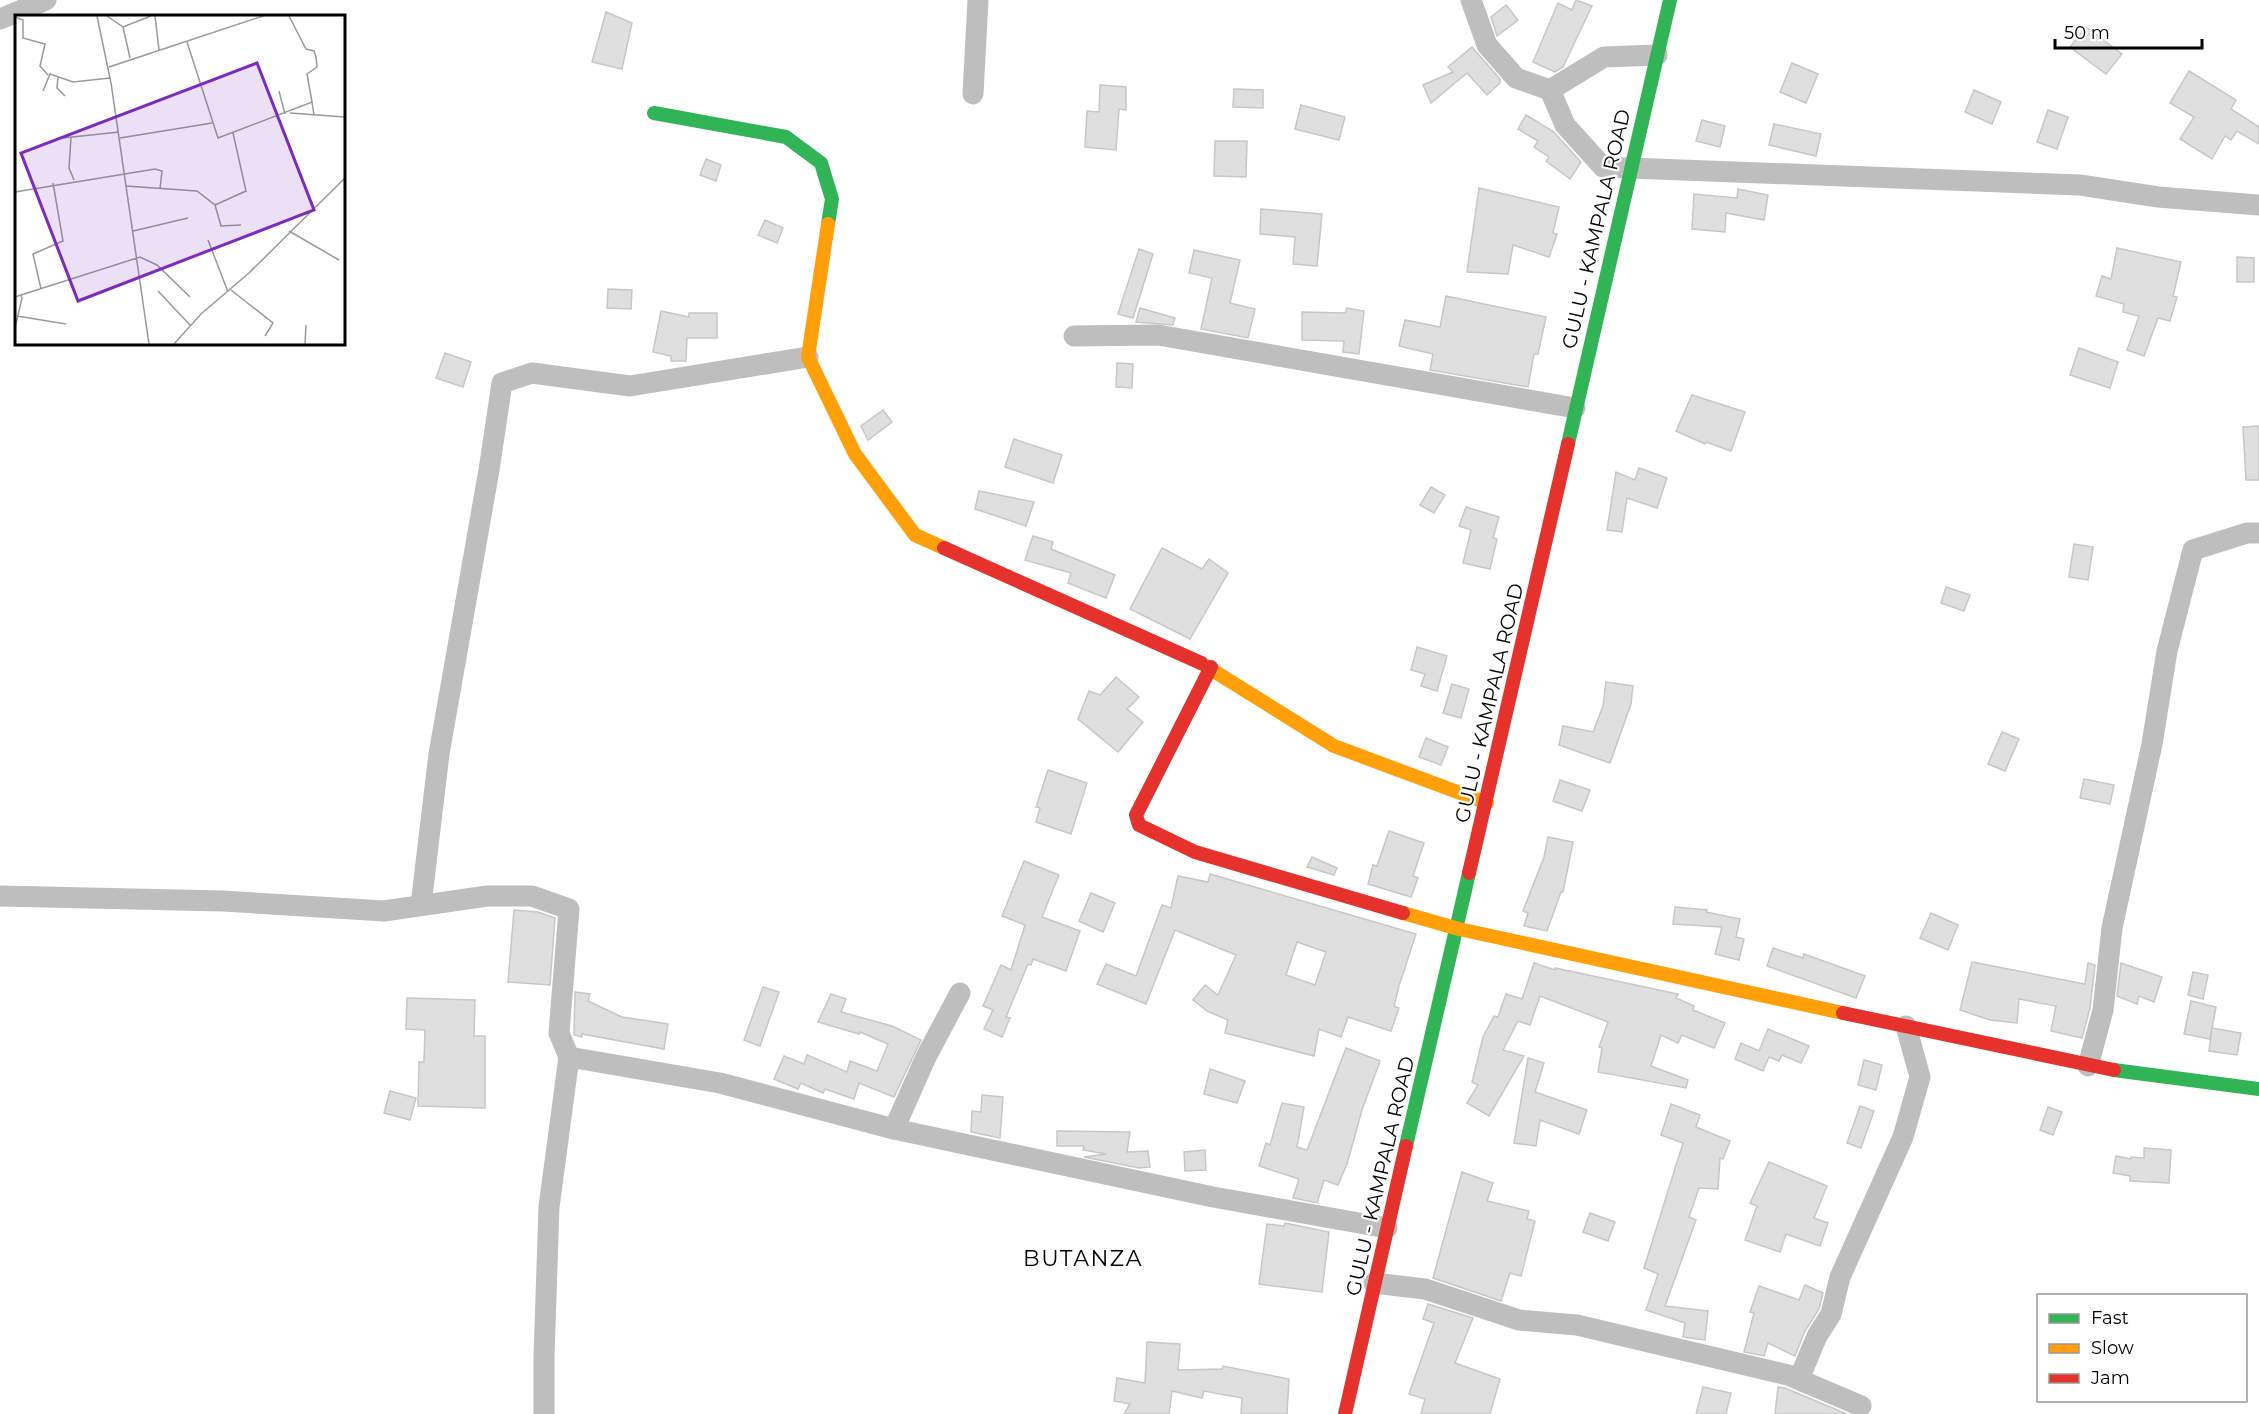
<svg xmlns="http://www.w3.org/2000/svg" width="2259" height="1414" viewBox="0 0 2259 1414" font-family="Montserrat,sans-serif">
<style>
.building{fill:#dfdfdf;stroke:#c7c7c7;stroke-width:1.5;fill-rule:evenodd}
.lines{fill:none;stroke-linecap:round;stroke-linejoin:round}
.street{stroke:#bebebe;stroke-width:21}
.fast{stroke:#30b455;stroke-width:14}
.slow{stroke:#ff9f0a;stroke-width:14}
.jam{stroke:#e5322d;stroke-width:14}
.labels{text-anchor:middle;stroke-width:4.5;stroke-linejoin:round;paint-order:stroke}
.street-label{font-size:20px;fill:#000;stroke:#fff}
.quarter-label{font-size:22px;letter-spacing:1.5px;fill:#000;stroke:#fff}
.inset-road{fill:none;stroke:#999;stroke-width:1.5}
.view{fill:#7b2cbf;fill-opacity:0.15;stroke:#7b2cbf;stroke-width:3}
.inset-edge{fill:none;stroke:#000;stroke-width:3}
</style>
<rect width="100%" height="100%" fill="#fff"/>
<g class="building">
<polygon points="1576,0 1592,6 1563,67 1555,72 1533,62 1558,3 1572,10"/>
<polygon points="1506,5 1518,20 1497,36 1491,17"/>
<polygon points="606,12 632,23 622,69 592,62"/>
<polygon points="2086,27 2122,54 2106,74 2070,47"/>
<polygon points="1472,47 1500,79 1500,83 1487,95 1467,73 1431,103 1423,85 1453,72 1448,67"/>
<polygon points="1792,63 1818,74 1806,103 1780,92"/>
<polygon points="2189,71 2236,100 2231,109 2259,127 2259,144 2237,131 2231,140 2225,136 2212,159 2180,139 2194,117 2170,103"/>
<polygon points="1100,85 1126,87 1126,110 1119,109 1116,150 1085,147 1087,111 1099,112"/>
<polygon points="1234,89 1263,90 1263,108 1233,107"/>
<polygon points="1974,90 2001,102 1992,124 1965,112"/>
<polygon points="1301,105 1345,117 1339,140 1295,129"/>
<polygon points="2048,110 2068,117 2057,149 2037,142"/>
<polygon points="1526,115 1554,132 1581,162 1570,179 1546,161 1549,157 1534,147 1538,141 1518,129"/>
<polygon points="1702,120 1725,126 1720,147 1696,141"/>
<polygon points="1774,124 1821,134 1816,156 1769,145"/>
<polygon points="1215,141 1247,141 1246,177 1214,176"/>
<polygon points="706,159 721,165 716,181 700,175"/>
<polygon points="1479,188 1559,207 1553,233 1557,234 1549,257 1513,245 1508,274 1467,272"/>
<polygon points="1738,189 1768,195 1764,220 1726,213 1725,232 1692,229 1694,194 1737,198"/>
<polygon points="1261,209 1322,214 1317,266 1293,264 1295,237 1260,234"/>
<polygon points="765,220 783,228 777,243 758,235"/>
<polygon points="2117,248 2181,262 2173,296 2177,297 2170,321 2158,318 2144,356 2127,350 2139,316 2123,312 2124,304 2096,296 2102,276 2111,279"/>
<polygon points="1139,249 1153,254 1133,318 1118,314"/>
<polygon points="1194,250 1240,260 1230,303 1255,309 1248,338 1201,329 1212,278 1189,273"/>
<polygon points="2237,257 2254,258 2254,282 2237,282"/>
<polygon points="608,289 632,290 631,309 607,308"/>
<polygon points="1446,296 1546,317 1538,354 1534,354 1528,387 1430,370 1433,354 1399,346 1405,320 1440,327"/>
<polygon points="1140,308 1175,318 1173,325 1136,322"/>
<polygon points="1347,308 1364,311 1359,354 1343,352 1344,341 1302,340 1302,312 1345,313"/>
<polygon points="661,311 689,317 689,313 717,313 717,338 687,338 686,361 671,361 671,356 653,352"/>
<polygon points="2079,348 2118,362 2110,388 2070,375"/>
<polygon points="445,353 471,362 463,387 436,378"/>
<polygon points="1117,363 1133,364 1132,388 1116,387"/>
<polygon points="1692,395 1745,412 1731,451 1706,442 1705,444 1676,431"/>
<polygon points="883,410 892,422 868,440 861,426"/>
<polygon points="2259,426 2259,480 2246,480 2243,427"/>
<polygon points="1014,439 1062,455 1053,483 1005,467"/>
<polygon points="1639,468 1667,478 1657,508 1627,498 1622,532 1607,530 1616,472 1635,480"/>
<polygon points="1431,487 1445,495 1434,513 1420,505"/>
<polygon points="979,491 1034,502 1026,526 975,509"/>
<polygon points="1466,507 1499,517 1493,538 1497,539 1490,569 1463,563 1471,530 1459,526"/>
<polygon points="1033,536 1053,542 1051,549 1115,575 1106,598 1068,583 1071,573 1025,560"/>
<polygon points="2074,544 2093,547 2088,580 2069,577"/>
<polygon points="1162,548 1202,569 1209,559 1228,573 1190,639 1130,609"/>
<polygon points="1946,587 1970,595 1964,611 1941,603"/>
<polygon points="1417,647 1447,656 1437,691 1421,686 1425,674 1411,670"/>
<polygon points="1116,677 1139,697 1127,709 1143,722 1118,752 1078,719 1089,691 1100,695"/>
<polygon points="1606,682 1633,686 1631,704 1610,763 1559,745 1563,726 1593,732 1603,706"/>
<polygon points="1452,684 1469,689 1461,718 1443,713"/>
<polygon points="2002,732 2019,739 2005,771 1988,764"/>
<polygon points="1426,738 1448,747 1441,765 1419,757"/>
<polygon points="1048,770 1087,783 1071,834 1036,822 1040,808 1036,807"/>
<polygon points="2084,779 2114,785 2110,804 2080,798"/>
<polygon points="1560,780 1590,790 1582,811 1553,801"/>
<polygon points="1389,831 1424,843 1413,876 1418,878 1411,897 1368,884 1373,865 1377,866"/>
<polygon points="1548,837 1573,842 1563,892 1561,892 1547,931 1524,926 1528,913 1523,911 1544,857"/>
<polygon points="1312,857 1337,868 1334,875 1307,867"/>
<polygon points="1024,861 1059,875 1042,917 1080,931 1066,971 1033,959 1031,965 1028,964 1006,1017 1010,1018 1002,1037 984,1029 993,1010 983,1006 1001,965 1011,970 1025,925 1002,916"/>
<path d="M1210,874L1416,934L1399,986L1394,1006L1399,1008L1391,1031L1348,1017L1341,1037L1319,1029L1314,1056L1225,1033L1228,1020L1207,1011L1193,1000L1205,985L1218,995L1236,955L1175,930L1146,1004L1097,984L1106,964L1136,976L1162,905L1171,908L1178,876L1208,882ZM1297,942L1326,952L1315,985L1286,975Z"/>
<polygon points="1091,893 1115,903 1103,932 1079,921"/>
<polygon points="1675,907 1707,910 1706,912 1740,919 1736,937 1744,939 1739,960 1715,954 1722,927 1673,924"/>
<polygon points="514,910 538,912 555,918 550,985 508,982"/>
<polygon points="1931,913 1958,925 1948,950 1920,938"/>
<polygon points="1773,948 1803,958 1804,954 1865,976 1856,998 1767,966"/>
<polygon points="1972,962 2085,984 2088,963 2095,965 2090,1008 2082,1038 2051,1031 2056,1006 2019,999 2017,1023 1990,1020 1960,1010"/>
<polygon points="1534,963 1555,970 1555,968 1678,994 1676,998 1694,1006 1693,1010 1725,1023 1714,1048 1682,1035 1678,1043 1661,1035 1651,1066 1688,1080 1686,1088 1598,1072 1602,1048 1599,1047 1608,1022 1540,996 1530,1025 1518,1021 1503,1050 1524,1056 1489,1116 1467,1103 1478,1085 1472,1082 1483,1037 1494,1016 1498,1017 1506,994 1522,999"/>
<polygon points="2121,963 2162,977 2154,1002 2139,996 2137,1004 2117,996"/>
<polygon points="2193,972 2208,975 2203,999 2188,995"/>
<polygon points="763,987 779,992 760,1046 744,1040"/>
<polygon points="575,992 590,994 588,1001 622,1017 668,1024 664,1049 582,1034 582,1037 574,1035"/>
<polygon points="831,994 846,999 841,1012 892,1026 921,1040 894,1097 859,1083 854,1099 825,1089 823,1093 801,1083 798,1089 774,1079 784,1056 804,1064 807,1055 847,1072 850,1061 877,1071 888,1044 860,1032 859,1034 818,1022"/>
<polygon points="407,998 475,1000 474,1036 485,1036 485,1108 418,1106 419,1062 424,1062 425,1030 406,1029"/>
<polygon points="2191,1001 2216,1007 2210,1039 2184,1034"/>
<polygon points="2212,1028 2241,1033 2237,1055 2209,1051"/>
<polygon points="1768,1029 1809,1046 1801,1063 1782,1055 1779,1061 1769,1057 1763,1071 1735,1059 1741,1043 1759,1051"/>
<polygon points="1346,1048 1380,1061 1362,1110 1347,1164 1338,1185 1324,1180 1317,1203 1293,1198 1299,1179 1259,1166 1266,1143 1270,1145 1282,1103 1304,1107 1297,1147 1307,1150"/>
<polygon points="1528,1058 1544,1063 1535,1092 1587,1110 1579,1134 1540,1120 1536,1146 1514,1143"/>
<polygon points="1864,1060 1882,1065 1876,1090 1858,1085"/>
<polygon points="1210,1069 1245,1081 1237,1103 1204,1094"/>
<polygon points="390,1091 416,1098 410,1120 384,1113"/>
<polygon points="982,1095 1003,1097 1000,1138 971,1132 972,1111 981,1112"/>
<polygon points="1671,1104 1700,1115 1696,1127 1730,1141 1723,1159 1720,1158 1718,1189 1699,1188 1689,1217 1696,1220 1665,1306 1708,1311 1705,1340 1683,1337 1685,1323 1646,1310 1658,1274 1644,1268 1683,1143 1661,1135"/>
<polygon points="1860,1106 1874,1111 1861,1148 1847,1143"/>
<polygon points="2048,1107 2062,1112 2053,1135 2040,1130"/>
<polygon points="1057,1131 1130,1132 1127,1152 1148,1151 1150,1167 1139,1168 1084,1157 1106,1154 1083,1150 1084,1146 1057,1146"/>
<polygon points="2144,1148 2171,1150 2169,1183 2130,1181 2130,1176 2113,1173 2116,1156 2131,1159 2131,1157 2144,1158"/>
<polygon points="1205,1150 1206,1170 1185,1171 1184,1152"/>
<polygon points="1769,1162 1827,1186 1814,1218 1828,1223 1820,1246 1786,1234 1780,1252 1745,1240 1757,1206 1750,1203"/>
<polygon points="1462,1172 1493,1183 1487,1201 1529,1211 1527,1219 1535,1221 1521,1276 1510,1273 1501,1301 1433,1278"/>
<polygon points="1590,1213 1615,1222 1608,1241 1583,1232"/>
<polygon points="1285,1223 1329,1232 1322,1292 1259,1284 1267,1224 1284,1226"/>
<polygon points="1805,1285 1823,1293 1819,1309 1805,1331 1795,1356 1768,1343 1764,1356 1744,1352 1754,1313 1750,1312 1759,1286 1799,1300"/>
<polygon points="1428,1304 1473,1318 1455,1363 1500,1379 1490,1414 1421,1414 1425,1399 1409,1394 1434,1323 1423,1319"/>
<polygon points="1147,1342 1180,1344 1178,1370 1222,1369 1223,1366 1289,1379 1287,1414 1241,1414 1242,1398 1204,1391 1202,1398 1172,1391 1169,1414 1124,1414 1130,1404 1114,1401 1117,1378 1145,1383"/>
<polygon points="1703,1387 1731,1393 1726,1414 1696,1414"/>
<polygon points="1778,1387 1785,1388 1847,1414 1775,1414"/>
</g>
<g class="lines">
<g class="street">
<polyline points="1471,0 1487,45 1516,78 1550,90 1565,125 1603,167 2080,185 2158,197 2259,205"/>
<polyline points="0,19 46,0"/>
<polyline points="1550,90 1604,57 1657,55"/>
<polyline points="973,94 978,0"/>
<polyline points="1074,336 1158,335 1575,408"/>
<polyline points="0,896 223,901 384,911 487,896 532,896 569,909 559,1033 569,1057 549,1207 544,1357 544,1414"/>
<polyline points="421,905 439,754 489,470 502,383 532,373 630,386 808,357"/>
<polyline points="569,1057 720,1083 894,1129 1213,1197 1387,1228"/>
<polyline points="2088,1066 2103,1010 2112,928 2152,744 2167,651 2193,550 2247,533 2259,533"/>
<polyline points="894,1129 926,1057 960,993"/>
<polyline points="1374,1283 1425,1289 1519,1320 1577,1325 1788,1375 1861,1406"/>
<polyline points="1799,1379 1817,1336 1831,1314 1840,1277 1903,1137 1920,1077 1906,1026"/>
</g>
<g class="fast">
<polyline points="654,113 786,137 821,163 832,199 828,224"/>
<polyline points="1568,444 1670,0"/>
<polyline points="2114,1070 2259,1089"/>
<polyline points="1406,1146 1469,873"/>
</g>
<g class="slow">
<polyline points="828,224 808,357 855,454 915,535 944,548"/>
<polyline points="1201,663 1334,746 1487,803"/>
<polyline points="1403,913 1459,929 1843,1013"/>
</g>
<g class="jam">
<polyline points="944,548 1201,663"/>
<polyline points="1211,667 1136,815 1139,825 1195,852 1403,913"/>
<polyline points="1469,873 1568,444"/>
<polyline points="1843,1013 2114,1070"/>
<polyline points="1345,1414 1406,1146"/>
</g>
</g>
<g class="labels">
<g class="street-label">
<text transform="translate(1596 229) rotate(-77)" y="7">GULU - KAMPALA ROAD</text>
<text transform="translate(1489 703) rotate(-77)" y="7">GULU - KAMPALA ROAD</text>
<text transform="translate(1380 1176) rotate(-77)" y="7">GULU - KAMPALA ROAD</text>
</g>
<g class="quarter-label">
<text x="1083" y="1266">BUTANZA</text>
</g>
</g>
<g transform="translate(15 15)">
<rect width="330" height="330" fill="#fff"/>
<path class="inset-road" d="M82,1L96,68L134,329M92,1L108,12L136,1M140,1L144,35M274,1L291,34L299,36L301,42L302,52L292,59L297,87M0,2L8,5V23L30,29L25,51L33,60M108,12L115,43M172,27L203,123L297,87L299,100M94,52L248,1M43,62L42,73L50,81M28,76L35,59L58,67L95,63M264,76L270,99M275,98L330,102M48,123L104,117M56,123L54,153L59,165M105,123L197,108M111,171L182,176L200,190L206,211L226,210M0,177L140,154L147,156L145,174M200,190L231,176L218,118M118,216L173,203M274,216L324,245M193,225L213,277M26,274L18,239L48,226L38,168M216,275L258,308L250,321M143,276L175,310M6,280L125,242L142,250L175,282M0,282L6,280L7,283L0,313M2,301L51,309M159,329L186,299L234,258L330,163M290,329L291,310"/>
<path class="view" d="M242,48L299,195L63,286L6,138Z"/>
<rect width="330" height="330" class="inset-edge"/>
</g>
<rect x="2037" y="1294" width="210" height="108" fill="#ffffff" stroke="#999999" stroke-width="1.5"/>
<rect x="2049" y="1314" width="30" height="9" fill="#30b455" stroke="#999999" stroke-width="1.5"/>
<text x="2091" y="1324" font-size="18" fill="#000000">Fast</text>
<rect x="2049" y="1344" width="30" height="9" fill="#ff9f0a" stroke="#999999" stroke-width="1.5"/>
<text x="2091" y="1354" font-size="18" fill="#000000">Slow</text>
<rect x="2049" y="1374" width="30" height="9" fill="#e5322d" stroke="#999999" stroke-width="1.5"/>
<text x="2091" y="1384" font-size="18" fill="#000000">Jam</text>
<path d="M2055 39v9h147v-9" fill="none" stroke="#000000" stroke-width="3"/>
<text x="2064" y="39" font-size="18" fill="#000000" stroke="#ffffff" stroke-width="4.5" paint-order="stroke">50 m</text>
</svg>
